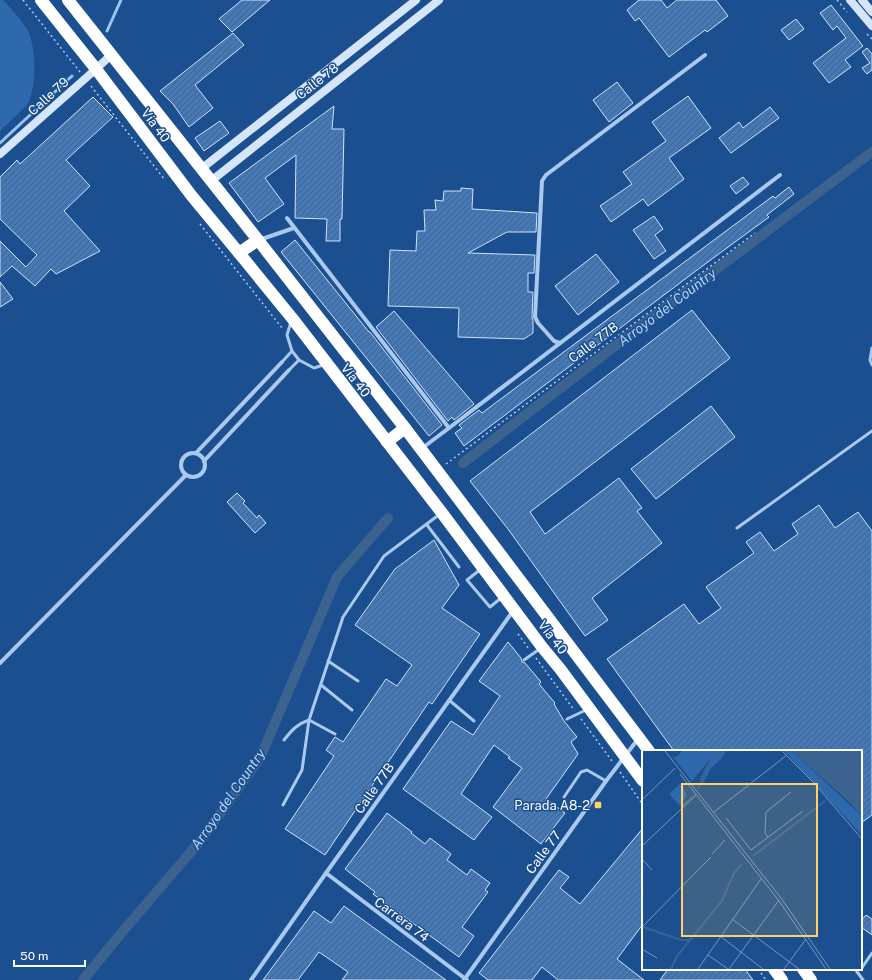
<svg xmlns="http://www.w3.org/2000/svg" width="872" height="980" viewBox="0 0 872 980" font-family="'Public Sans',sans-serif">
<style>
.park{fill:#2e69ad}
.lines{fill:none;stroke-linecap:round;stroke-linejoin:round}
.stream{stroke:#9cc4f0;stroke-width:3}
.canal{stroke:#3c6290;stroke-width:10}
.building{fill:url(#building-hatch);stroke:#cfe3fa}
.path{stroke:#a9c9ee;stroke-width:1.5;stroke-dasharray:2 3;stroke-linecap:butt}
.lane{stroke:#a9c9ee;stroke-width:3}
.street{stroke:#a9c9ee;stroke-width:4}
.secondary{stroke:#d6e6fa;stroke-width:8}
.highway{stroke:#fff;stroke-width:12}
.poi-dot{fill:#ffd166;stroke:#1b4f8f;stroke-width:1.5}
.labels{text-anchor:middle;stroke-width:3;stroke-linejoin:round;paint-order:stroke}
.street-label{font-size:13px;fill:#fff;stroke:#1b4f8f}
.poi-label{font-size:13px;fill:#fff;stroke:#1b4f8f;text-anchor:end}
.water-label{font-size:14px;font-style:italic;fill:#b5d3f5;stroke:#1b4f8f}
.inset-river{fill:none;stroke:#3c6290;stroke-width:2}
.inset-road{fill:none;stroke:#7695bc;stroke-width:1}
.view{fill:#ffd166;fill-opacity:0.15;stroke:#ffd166;stroke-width:2}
.inset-edge{fill:none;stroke:#fff;stroke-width:2}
</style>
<defs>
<pattern id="building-hatch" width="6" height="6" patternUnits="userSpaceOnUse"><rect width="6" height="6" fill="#4478b7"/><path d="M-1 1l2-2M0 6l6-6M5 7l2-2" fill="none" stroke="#486282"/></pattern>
</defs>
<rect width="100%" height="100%" fill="#1b4f8f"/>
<path class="park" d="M0,0H3C12,10 22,20 28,31C36,46 37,88 28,103C23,110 7,124 0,131Z"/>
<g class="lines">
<g class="stream">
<polyline points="107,31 121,0"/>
<polyline points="0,143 72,76"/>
</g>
<g class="canal">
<polyline points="463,463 645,323 872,152"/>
<polyline points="83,980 118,937 201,840 260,758 337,577 388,518"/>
</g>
</g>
<g class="building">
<polygon points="242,0 270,0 232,32 219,19"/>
<polygon points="639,0 661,0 667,8 677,0 716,0 728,16 707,32 705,30 669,57 639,18 635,21 627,10"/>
<polygon points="831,5 863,46 845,60 851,67 829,83 813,63 846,38 837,26 833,30 820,13"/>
<polygon points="796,19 804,29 789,40 781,30"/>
<polygon points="233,33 244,45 195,85 213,108 189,127 173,104 160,91"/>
<polygon points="867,48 872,54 872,70 867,74 862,68 870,63 862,52"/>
<polygon points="617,82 633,103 609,122 593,100"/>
<polygon points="688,96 711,128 669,158 684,179 648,206 643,199 611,222 600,206 632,184 623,172 666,141 652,122"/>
<polygon points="93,97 113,117 66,160 90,186 64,211 100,251 56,274 51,269 35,286 12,266 0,277 0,241 26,267 37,255 0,219 0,177 17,160 20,164"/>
<polygon points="334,106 332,129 344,129 342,219 340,219 340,241 326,241 327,219 295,218 296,155 265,178 284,204 258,222 229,183"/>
<polygon points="770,107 779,118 731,153 719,138 739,122 743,128"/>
<polygon points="220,121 229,133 204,151 195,138"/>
<polygon points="743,177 749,184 736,194 730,186"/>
<polygon points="789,187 794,194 767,215 769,217 701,267 464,446 455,433 462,428 459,425 479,410 482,413 773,196 775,198"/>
<polygon points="461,188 473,189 472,209 537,213 536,232 507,232 468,253 535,255 534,273 528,273 528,292 533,292 532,317 533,321 533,333 524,339 458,337 459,308 388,306 390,250 416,251 417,231 425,231 424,210 436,210 435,200 443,201 444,191 461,191"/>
<polygon points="654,216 663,229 655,235 666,251 654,259 633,230"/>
<polygon points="295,240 369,332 370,332 442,425 429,436 281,252"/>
<polygon points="596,254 619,282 578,315 555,286"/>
<polygon points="0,282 13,299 0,307"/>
<polygon points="692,310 730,358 530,512 545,534 619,478 642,508 637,511 662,543 592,598 608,620 585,636 508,529 470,481"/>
<polygon points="394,311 474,404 454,420 452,417 448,421 376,327"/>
<polygon points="711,406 735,437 656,499 631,469"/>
<polygon points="237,493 245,501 243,503 257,518 259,515 266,523 255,533 227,502"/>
<polygon points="819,505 835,528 858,512 872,531 872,815 861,823 861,751 674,751 607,659 684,604 699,624 721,608 706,587 754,553 746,542 760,532 774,551 798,534 792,524"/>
<polygon points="434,540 459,585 442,608 480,634 432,704 429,702 325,855 285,829 334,756 326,750 335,737 343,742 386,679 397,686 412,665 355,625 395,569"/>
<polygon points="508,642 521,658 522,662 525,663 541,682 539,684 555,703 554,704 564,721 577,737 571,742 578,754 546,799 565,813 541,844 493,807 522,768 508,758 510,757 494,745 461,794 492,817 474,840 403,789 451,721 473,735 500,696 479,681"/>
<polygon points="387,813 412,832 411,833 425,844 430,838 451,854 447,860 467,875 471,869 490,883 485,890 488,892 462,927 474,936 459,957 373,894 375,892 345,869"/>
<polygon points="643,828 643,924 617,959 644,980 558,980 542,967 532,980 488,980 479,973 559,870 569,877 560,888 580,904"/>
<polygon points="344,906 385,936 446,980 342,980 348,972 319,952 298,980 263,980 314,911 331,923"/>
<polygon points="866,915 872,919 872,935 861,927 861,921"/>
<polygon points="668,969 745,969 753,980 660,980"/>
</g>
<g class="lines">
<g class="path">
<polyline points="23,0 80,72"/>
<polyline points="837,0 847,12"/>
<polyline points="867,34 872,39"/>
<polyline points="91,86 165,180"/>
<polyline points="200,224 282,328"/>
<polyline points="446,464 755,233"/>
<polyline points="518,634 529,649"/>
<polyline points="536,658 574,710"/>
<polyline points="581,719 612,761"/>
<polyline points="620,772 643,805"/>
<polyline points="758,969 766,980"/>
</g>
<g class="lane">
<polyline points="872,348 870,360 872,365"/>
<polyline points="292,351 299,360"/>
<polyline points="282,362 292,351 287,335 291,322"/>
<polyline points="289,370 299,360 314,368 323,365"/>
<polyline points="427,525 459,567"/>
<polyline points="737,528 872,431"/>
<polyline points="481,569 467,580 490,607 501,598"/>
<polyline points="524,660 541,648"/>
<polyline points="328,661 358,681"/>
<polyline points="321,685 352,710"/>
<polyline points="449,700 474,721"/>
<polyline points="567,719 586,710"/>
<path d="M284,740C292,730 297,724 309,720L335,734"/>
<polyline points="564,797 581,772 587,770 606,781"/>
<polyline points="283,805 302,770 309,720 343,617 384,556 440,514"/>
<polyline points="855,969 863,980"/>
<polyline points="861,969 872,953"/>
</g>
<g class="street">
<polyline points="287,218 449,428 780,175"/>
<polyline points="259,240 294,228"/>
<polyline points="560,343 554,341 538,323 535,317 542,181 546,175 705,55"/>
<polyline points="421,449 449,428"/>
<polyline points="196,453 282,362"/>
<circle cx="193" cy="465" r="12"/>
<polyline points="204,461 289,370"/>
<polyline points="0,663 186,475"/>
<polyline points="326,873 467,980"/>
<polyline points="251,980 326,873 513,611"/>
<polyline points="464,980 606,781 638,739"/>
</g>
<g class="secondary">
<polyline points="850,0 872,26"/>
<polyline points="862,0 872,12"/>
<polyline points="0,154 96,69 111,55"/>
<polyline points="201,169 416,0"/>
<polyline points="211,181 439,0"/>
</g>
<g class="highway">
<polyline points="41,0 96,69 191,195 239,253 292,318 442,513 542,647 561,670 643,781"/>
<polyline points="68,0 258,240 405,428 649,751"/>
<polyline points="239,253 258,240"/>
<polyline points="387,442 405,428"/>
<polyline points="774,969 782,980"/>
<polyline points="803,969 811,980"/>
</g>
</g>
<rect class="poi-dot" x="594" y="801" width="8" height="8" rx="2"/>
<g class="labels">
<g class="street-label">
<text transform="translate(317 81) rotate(-38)" y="5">Calle 78</text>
<text transform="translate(48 96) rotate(-42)" y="5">Calle 79</text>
<text transform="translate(156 125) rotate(53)" y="5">Vía 40</text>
<text transform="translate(593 342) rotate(-37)" y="5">Calle 77B</text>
<text transform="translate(356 380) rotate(52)" y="5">Vía 40</text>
<text transform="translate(553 637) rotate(52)" y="5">Vía 40</text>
<text transform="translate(374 788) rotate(-55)" y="5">Calle 77B</text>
<text transform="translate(543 852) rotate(-54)" y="5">Calle 77</text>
<text transform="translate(402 919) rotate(37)" y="5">Carrera 74</text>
</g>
<g class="poi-label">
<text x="590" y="810">Parada A8-2</text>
</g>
<g class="water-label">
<text transform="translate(667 307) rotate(-37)" y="5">Arroyo del Country</text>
<text transform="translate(228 799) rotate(-55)" y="5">Arroyo del Country</text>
</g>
</g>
<g transform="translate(642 750)">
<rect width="220" height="220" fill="#1b4f8f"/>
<path d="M40,1H75L50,31L31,7L36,6Z" fill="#2e69ad"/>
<path d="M84,1L79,9L69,18L60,35L58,29L69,8L75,1Z" fill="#2e69ad"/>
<path d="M142,1H150L220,66V85ZM39,33L45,45L38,56L27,44Z" fill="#2e69ad"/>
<path d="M150,1H220V66L205,50Z" fill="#3c6290"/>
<path class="inset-river" d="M171,1L220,41M206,1L220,9M56,39L64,18L80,1M39,57L51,46M111,106L183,51M1,177L39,190H49M29,219L35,206L80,151L92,123L100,114"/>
<path class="inset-road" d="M23,1L139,148L188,219M140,1L171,32L220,89M38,24L137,151L184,219M0,50L33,18M72,62L145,5M84,68L109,100L161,61M126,87L123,83L124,62L149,42M0,96L54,45M70,104L83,90M0,109L10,120M90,169L157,219M0,177L69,107M78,186L121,219M0,199L15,208M66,205L86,219M56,219L119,129M87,219L137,150M142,219L164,189"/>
<path class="view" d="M40,34H175V186H40Z"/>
<rect width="220" height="220" class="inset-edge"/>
</g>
<path d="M14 960v6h71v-6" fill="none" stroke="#ffffff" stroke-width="2"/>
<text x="20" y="960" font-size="12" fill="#ffffff" stroke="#1b4f8f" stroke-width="3" paint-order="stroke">50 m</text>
</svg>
